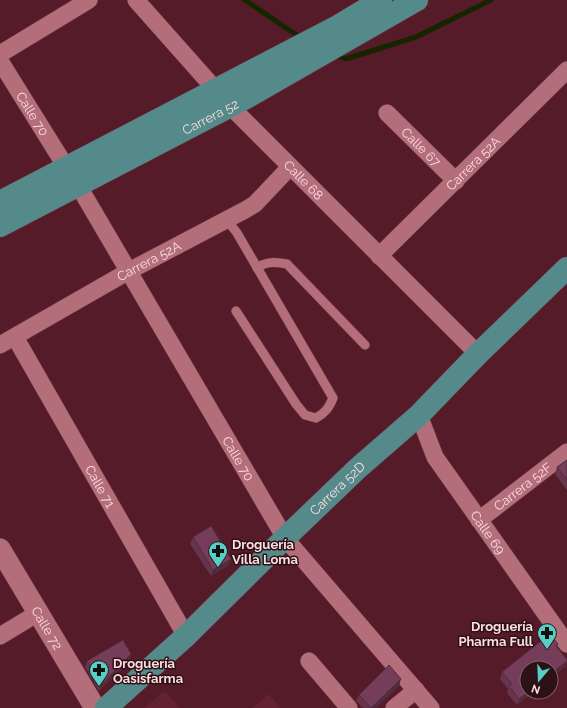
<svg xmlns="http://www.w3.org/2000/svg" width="567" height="708" viewBox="0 0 567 708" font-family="Raleway,sans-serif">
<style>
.built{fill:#642131}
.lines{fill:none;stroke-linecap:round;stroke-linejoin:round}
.stream{stroke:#142500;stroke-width:5}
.service-casing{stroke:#6c3948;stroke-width:10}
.minor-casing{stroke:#6c3948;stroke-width:18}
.tertiary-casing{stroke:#6c3948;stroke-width:22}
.primary-casing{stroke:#6c3948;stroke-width:23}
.service{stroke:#b36e7a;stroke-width:9}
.minor{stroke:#b36e7a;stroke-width:17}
.tertiary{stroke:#b36e7a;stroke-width:21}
.primary{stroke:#558a8b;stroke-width:22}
.wall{fill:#65344d}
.shaded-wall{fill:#532b3f}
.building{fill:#763d5a;stroke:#532b3f}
.labels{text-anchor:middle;stroke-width:3;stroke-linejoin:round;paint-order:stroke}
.street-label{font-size:13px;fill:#fddde1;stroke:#2c1116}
.poi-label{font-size:13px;font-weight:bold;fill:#fddde1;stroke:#2c1116;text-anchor:start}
</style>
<rect width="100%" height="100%" fill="#561b29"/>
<g class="built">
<polygon points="165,691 180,708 144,708"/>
<polygon points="269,694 281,708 252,708"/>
</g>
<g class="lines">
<g class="stream">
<polyline points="245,0 301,38"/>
<polyline points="334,55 346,59 416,37 491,0"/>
</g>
<g class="service-casing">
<g id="service">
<path d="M227,220L237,233L333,398C329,408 325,413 316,418L305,415L296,404L236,311"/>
<path d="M257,268C266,261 276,262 287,264L365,345"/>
</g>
</g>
<g class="minor-casing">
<g id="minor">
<path id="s1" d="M136,0L230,106L478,354"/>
<polyline points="0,54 89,0"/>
<path id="s2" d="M0,61L66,167"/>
<path id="s3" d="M387,113L456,181"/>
<path id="s4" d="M78,185L285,538L431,708"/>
<path id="s5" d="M379,256L567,70"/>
<path id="s6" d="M15,337L186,636"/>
<path id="s7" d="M0,345L129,271L245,210L255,204L290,167"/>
<path id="s8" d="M419,415L435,457L567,644"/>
<path id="s9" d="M479,520L567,452"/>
<polyline points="0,636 38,613"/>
<polyline points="309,661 349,708"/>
<polyline points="394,708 416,690"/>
</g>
</g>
<g class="tertiary-casing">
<g id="tertiary">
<path id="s10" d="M0,549L95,708"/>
</g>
</g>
<g class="primary-casing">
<g id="primary">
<polyline points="0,202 338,26 381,0"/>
<path id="s11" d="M0,226L246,98L417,0"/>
<path id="s12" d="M106,708L186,636L285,538L357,469L419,415L478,354L567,268"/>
</g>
</g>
<use href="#service" class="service"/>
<use href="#minor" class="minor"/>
<use href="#tertiary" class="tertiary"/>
<use href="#primary" class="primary"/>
</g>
<g class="wall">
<polygon points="567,460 567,490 555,474 557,467"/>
<polygon points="193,537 229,565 211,576 190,544"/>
<polygon points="558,644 557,647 567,660 567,662 565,667 527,692 534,692 517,705 507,693 508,689 500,679 502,672"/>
<polygon points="87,661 129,661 99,691 85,667"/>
<polygon points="399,686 376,708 363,708 356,701 359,695"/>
</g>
<g class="shaded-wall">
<polygon points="231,559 229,565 211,576 213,570"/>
<polygon points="131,654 129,661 99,691 101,685"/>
<polygon points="567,661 565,667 551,678 551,674"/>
<polygon points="401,679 399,686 376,708 371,708"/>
<polygon points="528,692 534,692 517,705 519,699"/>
</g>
<g class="building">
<polygon points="567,460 567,480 557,467"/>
<polygon points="211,526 231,559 213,570 193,537"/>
<polygon points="550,634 558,644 556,646 567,660 567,661 551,674 551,668 527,668 527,692 528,692 519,699 509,686 512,684 502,672"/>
<polygon points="123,640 131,654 101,685 87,661"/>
<polygon points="389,665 401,679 371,708 359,695"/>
</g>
<defs>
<g id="pharmacy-pin" transform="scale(1)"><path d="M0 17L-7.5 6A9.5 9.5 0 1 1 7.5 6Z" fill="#55cec6" stroke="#2c1116"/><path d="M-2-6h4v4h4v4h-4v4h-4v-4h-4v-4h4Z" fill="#111"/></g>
</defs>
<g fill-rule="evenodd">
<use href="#pharmacy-pin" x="218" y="551"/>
<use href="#pharmacy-pin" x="547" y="633"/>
<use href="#pharmacy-pin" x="99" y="670"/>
</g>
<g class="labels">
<g class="street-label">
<text dy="5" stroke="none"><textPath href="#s2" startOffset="62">Calle 70</textPath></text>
<text dy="5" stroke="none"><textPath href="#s11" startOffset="237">Carrera 52</textPath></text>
<text dy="5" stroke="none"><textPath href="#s3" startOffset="48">Calle 67</textPath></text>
<text dy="5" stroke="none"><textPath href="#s5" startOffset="132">Carrera 52A</textPath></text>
<text dy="5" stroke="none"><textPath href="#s1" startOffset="246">Calle 68</textPath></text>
<text dy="5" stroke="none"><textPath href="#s7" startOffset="171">Carrera 52A</textPath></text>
<text dy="5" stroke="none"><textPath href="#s4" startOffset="317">Calle 70</textPath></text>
<text dy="5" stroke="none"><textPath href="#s6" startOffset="172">Calle 71</textPath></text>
<text dy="5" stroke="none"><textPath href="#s9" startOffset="55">Carrera 52F</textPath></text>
<text dy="5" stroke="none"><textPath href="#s12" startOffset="319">Carrera 52D</textPath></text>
<text dy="5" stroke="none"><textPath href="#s8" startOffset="137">Calle 69</textPath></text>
<text dy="5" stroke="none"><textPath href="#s10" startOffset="92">Calle 72</textPath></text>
</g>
<g class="poi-label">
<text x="232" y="549">Droguería<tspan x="232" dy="15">Villa Loma</tspan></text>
<text x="533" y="631" text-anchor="end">Droguería<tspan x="533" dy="15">Pharma Full</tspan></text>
<text x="113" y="668">Droguería<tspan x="113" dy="15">Oasisfarma</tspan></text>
</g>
</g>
<g transform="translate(539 680) rotate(199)"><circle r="19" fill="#2c1116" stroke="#806367"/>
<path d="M0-3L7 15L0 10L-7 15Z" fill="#55cec6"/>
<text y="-6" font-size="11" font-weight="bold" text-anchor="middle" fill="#fddde1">N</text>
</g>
</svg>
